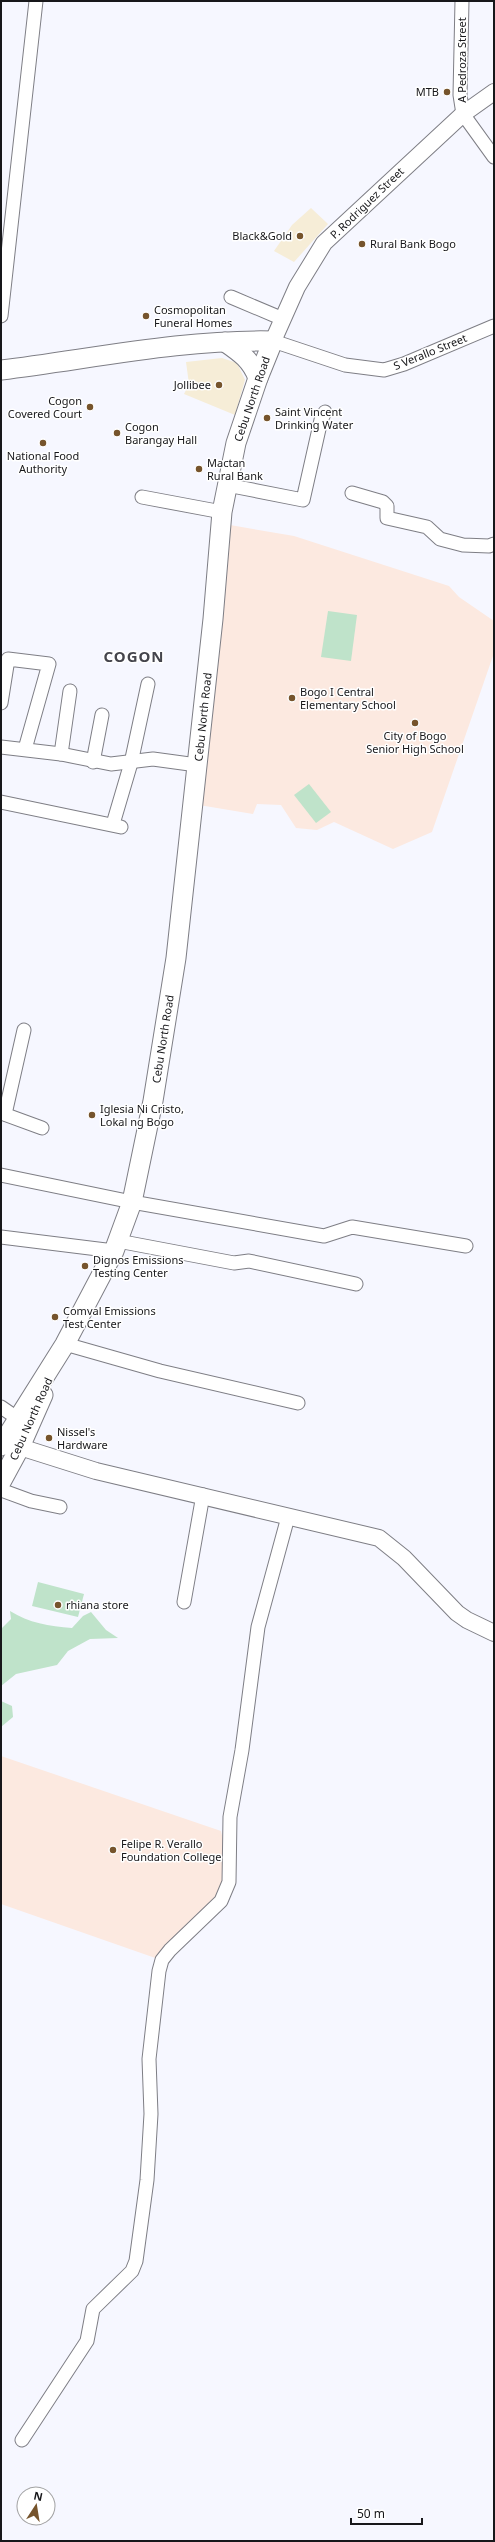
<svg xmlns="http://www.w3.org/2000/svg" width="495" height="2542" viewBox="0 0 495 2542" font-family="'Noto Sans',sans-serif">
<style>
.commercial{fill:#f6edd7}
.education{fill:#fce9e0}
.green{fill:#bfe3ca}
.lines{fill:none;stroke-linecap:round;stroke-linejoin:round}
.minor-casing{stroke:#7e7e85;stroke-width:15}
.major-casing{stroke:#7e7e85;stroke-width:18}
.highway-casing{stroke:#7e7e85;stroke-width:21}
.minor{stroke:#fff;stroke-width:13}
.major{stroke:#fff;stroke-width:16}
.highway{stroke:#fff;stroke-width:19}
.poi-dot{fill:#76542c;stroke:#fff;stroke-width:1.5}
.labels{text-anchor:middle;stroke-width:3;stroke-linejoin:round;paint-order:stroke}
.street-label{font-size:11px;fill:#17171a;stroke:#fff}
.poi-label{font-size:11px;fill:#17171a;stroke:#fff;text-anchor:start}
.district-label{font-size:15px;font-weight:bold;letter-spacing:1px;fill:#45454c;stroke:#fff}
</style>
<rect width="100%" height="100%" fill="#f6f7ff"/>
<g class="commercial">
<polygon points="311,208 328,224 294,262 274,251 292,225"/>
<polygon points="222,358 237,363 245,380 235,415 184,394 189,384 186,362"/>
</g>
<g class="education">
<polygon points="230,525 294,536 449,586 459,597 494,621 494,653 432,832 393,849 334,822 317,830 296,828 281,805 257,804 253,814 199,805"/>
<polygon points="1,1756 221,1831 230,1870 229,1891 161,1960 1,1904"/>
</g>
<g class="green">
<polygon points="328,611 357,615 351,661 321,657"/>
<polygon points="309,784 331,812 316,823 294,795"/>
<polygon points="38,1582 84,1594 78,1617 32,1606"/>
<path d="M10,1611C29,1623 49,1626 72,1628L83,1616L91,1612L106,1630L118,1638L90,1639L68,1651L57,1665L16,1674L1,1686V1629L11,1619Z"/>
<polygon points="1,1701 12,1706 13,1717 1,1727"/>
</g>
<g class="lines">
<g class="minor-casing">
<g id="minor">
<polyline points="462,1 460,95 463,114 494,157"/>
<polyline points="231,297 283,319"/>
<polyline points="1,316 36,1"/>
<polyline points="273,341 345,365 384,370 404,364 494,326"/>
<polyline points="227,485 303,500 321,420 325,412"/>
<polyline points="352,493 383,502 387,506 387,518 427,527 440,539 463,545 489,546 494,544"/>
<polyline points="142,497 222,512"/>
<polyline points="1,703 8,659 49,664 25,749"/>
<polyline points="1,747 61,754 111,764 153,759 197,765"/>
<polyline points="61,754 70,691"/>
<polyline points="93,762 102,715"/>
<polyline points="1,802 121,827"/>
<polyline points="113,824 131,763 148,684"/>
<polyline points="1,1113 42,1128"/>
<polyline points="5,1114 24,1030"/>
<polyline points="1,1175 132,1202 324,1236 352,1227 466,1246"/>
<polyline points="1,1237 114,1251"/>
<polyline points="118,1241 234,1263 249,1261 356,1284"/>
<polyline points="65,1344 160,1371 298,1403"/>
<polyline points="1,1407 17,1418"/>
<polyline points="1,1490 31,1501 60,1507"/>
<polyline points="184,1602 203,1495"/>
<polyline points="22,2440 87,2341 93,2309 132,2271 136,2261 147,2180 151,2114 149,2059 159,1971 162,1960 170,1950 221,1901 229,1882 230,1817 242,1750 258,1627 288,1517"/>
</g>
</g>
<g class="major-casing">
<g id="major">
<polyline points="273,341 297,287 324,243 463,114 494,92"/>
<polyline points="10,1442 20,1447 96,1471 379,1538 404,1558 457,1613 467,1620 494,1633"/>
</g>
</g>
<g class="highway-casing">
<g id="highway">
<path d="M225,342C241,353 251,360 258,378"/>
<path d="M1,370C91,359 182,339 273,341L258,378L236,443L222,512L213,619L176,958L153,1101L132,1202L114,1251L65,1344L1,1446"/>
<polyline points="1,1482 20,1447 43,1395"/>
</g>
</g>
<use href="#minor" class="minor"/>
<use href="#major" class="major"/>
<use href="#highway" class="highway"/>
</g>
<g class="poi-dot">
<circle cx="447" cy="92" r="4"/>
<circle cx="300" cy="236" r="4"/>
<circle cx="362" cy="244" r="4"/>
<circle cx="146" cy="316" r="4"/>
<circle cx="219" cy="385" r="4"/>
<circle cx="90" cy="407" r="4"/>
<circle cx="267" cy="418" r="4"/>
<circle cx="117" cy="433" r="4"/>
<circle cx="43" cy="443" r="4"/>
<circle cx="199" cy="469" r="4"/>
<circle cx="292" cy="698" r="4"/>
<circle cx="415" cy="723" r="4"/>
<circle cx="92" cy="1115" r="4"/>
<circle cx="85" cy="1266" r="4"/>
<circle cx="55" cy="1317" r="4"/>
<circle cx="49" cy="1438" r="4"/>
<circle cx="58" cy="1605" r="4"/>
<circle cx="113" cy="1850" r="4"/>
</g>
<g class="labels">
<g class="street-label">
<text transform="translate(462 60) rotate(-90)" y="4">A Pedroza Street</text>
<text transform="translate(367 203) rotate(-44)" y="4">P. Rodriguez Street</text>
<text transform="translate(430 352) rotate(-22)" y="4">S Verallo Street</text>
<text transform="translate(252 399) rotate(-71)" y="4">Cebu North Road</text>
<text transform="translate(203 717) rotate(-84)" y="4">Cebu North Road</text>
<text transform="translate(163 1039) rotate(-81)" y="4">Cebu North Road</text>
<text transform="translate(31 1419) rotate(-66)" y="4">Cebu North Road</text>
</g>
<g class="poi-label">
<text x="439" y="96" text-anchor="end">MTB</text>
<text x="292" y="240" text-anchor="end">Black&amp;Gold</text>
<text x="370" y="248">Rural Bank Bogo</text>
<text x="154" y="314">Cosmopolitan<tspan x="154" dy="13">Funeral Homes</tspan></text>
<text x="211" y="389" text-anchor="end">Jollibee</text>
<text x="82" y="405" text-anchor="end">Cogon<tspan x="82" dy="13">Covered Court</tspan></text>
<text x="275" y="416">Saint Vincent<tspan x="275" dy="13">Drinking Water</tspan></text>
<text x="125" y="431">Cogon<tspan x="125" dy="13">Barangay Hall</tspan></text>
<text x="43" y="460" text-anchor="middle">National Food<tspan x="43" dy="13">Authority</tspan></text>
<text x="207" y="467">Mactan<tspan x="207" dy="13">Rural Bank</tspan></text>
<text x="300" y="696">Bogo I Central<tspan x="300" dy="13">Elementary School</tspan></text>
<text x="415" y="740" text-anchor="middle">City of Bogo<tspan x="415" dy="13">Senior High School</tspan></text>
<text x="100" y="1113">Iglesia Ni Cristo,<tspan x="100" dy="13">Lokal ng Bogo</tspan></text>
<text x="93" y="1264">Dignos Emissions<tspan x="93" dy="13">Testing Center</tspan></text>
<text x="63" y="1315">Comval Emissions<tspan x="63" dy="13">Test Center</tspan></text>
<text x="57" y="1436">Nissel's<tspan x="57" dy="13">Hardware</tspan></text>
<text x="66" y="1609">rhiana store</text>
<text x="121" y="1848">Felipe R. Verallo<tspan x="121" dy="13">Foundation College</tspan></text>
</g>
<g class="district-label">
<text x="134" y="662">COGON</text>
</g>
</g>
<rect width="495" height="2542" fill="none" stroke="#17171a" stroke-width="4"/>
<g transform="translate(36 2506) rotate(12)"><circle r="19" fill="#ffffff" stroke="#a2a2a3"/>
<path d="M0-3L7 15L0 10L-7 15Z" fill="#76542c"/>
<text y="-6" font-size="11" font-weight="bold" text-anchor="middle" fill="#17171a">N</text>
</g>
<path d="M351 2518v6h71v-6" fill="none" stroke="#17171a" stroke-width="2"/>
<text x="357" y="2518" font-size="12" fill="#17171a" stroke="#ffffff" stroke-width="3" paint-order="stroke">50 m</text>
</svg>
